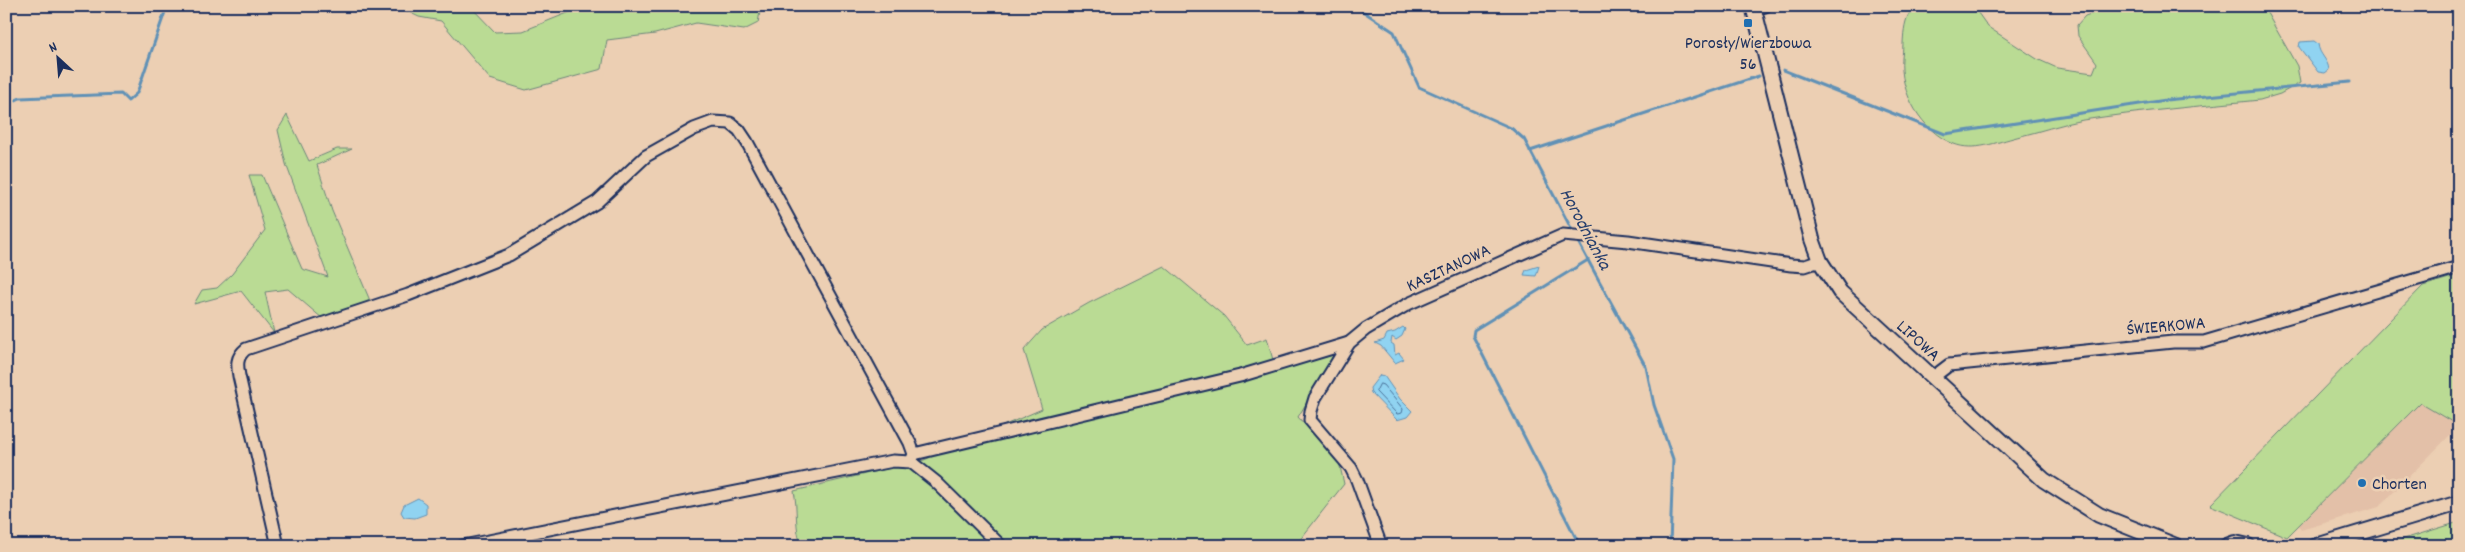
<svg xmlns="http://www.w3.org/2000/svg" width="2465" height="552" viewBox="0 0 2465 552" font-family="Dekko,sans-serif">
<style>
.built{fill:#e3c0a8}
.green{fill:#badb94;stroke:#6a8579}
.water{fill:#90d3f1;stroke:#6191b6}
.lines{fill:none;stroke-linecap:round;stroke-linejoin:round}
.shore{stroke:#4a7199;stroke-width:1}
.stream{stroke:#6191b6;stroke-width:3}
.minor-casing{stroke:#1b2f5e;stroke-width:15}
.tertiary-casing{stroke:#1b2f5e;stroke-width:18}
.minor{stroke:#eccfb3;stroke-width:11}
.tertiary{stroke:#eccfb3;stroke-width:14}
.poi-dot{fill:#1f6fb2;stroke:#eccfb3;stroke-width:2}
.labels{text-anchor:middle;stroke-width:5;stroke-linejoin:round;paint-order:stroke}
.poi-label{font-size:18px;fill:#1b2f5e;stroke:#eccfb3}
.street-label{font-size:18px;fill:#1b2f5e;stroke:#eccfb3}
.water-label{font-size:19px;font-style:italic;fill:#273f6d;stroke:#eccfb3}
</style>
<rect width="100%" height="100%" fill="#eccfb3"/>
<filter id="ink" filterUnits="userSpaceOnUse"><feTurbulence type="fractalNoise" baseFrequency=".02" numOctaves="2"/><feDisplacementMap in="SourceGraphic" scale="10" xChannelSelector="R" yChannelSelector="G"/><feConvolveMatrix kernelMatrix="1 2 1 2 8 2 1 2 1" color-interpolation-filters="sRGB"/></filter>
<g filter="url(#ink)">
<polygon class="built" points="2420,403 2459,426 2379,507 2301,530 2299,525"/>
<g class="green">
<polygon points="470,6 495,32 523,31 585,6 761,6 758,23 744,30 696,23 655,34 607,40 602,69 526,90 490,79 441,21 419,17 398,7"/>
<path d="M1917,6H1973L1988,27L2037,59L2057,68L2093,73L2097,63L2078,36L2077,25L2085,16L2113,6H2263L2297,66L2300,83L2280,94L2260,100C2201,106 2141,111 2083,120C2061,124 2038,132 2017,137C1997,142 1974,152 1954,144C1922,132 1899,92 1902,58C1904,43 1901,14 1917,6Z"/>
<polygon points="287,115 309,161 337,149 352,149 317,165 332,211 371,303 323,319 288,289 265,292 274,333 241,291 194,304 202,290 217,288 232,274 265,230 249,175 262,175 302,269 328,277 286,164 278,130"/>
<path d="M1164,266L1224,316L1247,345L1267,338L1276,371L1336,354L1298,417L1339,462L1344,484L1295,546H802C794,529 798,509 794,491L924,460L1042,409L1024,350L1042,330L1089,303Z"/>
<polygon points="2459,275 2459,426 2420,403 2287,537 2210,505 2423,286"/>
<polygon points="2459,522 2459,546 2381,546"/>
</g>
<g class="water">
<path d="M2314,41L2318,44C2319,55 2328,59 2329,70L2325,73L2318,72L2299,47L2300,42Z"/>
<polygon points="1539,266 1536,276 1524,275 1526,270"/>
<polygon points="1403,327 1405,329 1402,336 1396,340 1392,337 1391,343 1394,345 1395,355 1399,353 1404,359 1395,363 1381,346 1375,343 1384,340 1387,334 1395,332"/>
<polygon points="1380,375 1384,376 1400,399 1412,411 1407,417 1397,420 1371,393 1370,388"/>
<polygon points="418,498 426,504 426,514 415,518 404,517 401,512 404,505"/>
</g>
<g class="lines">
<polygon class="shore" points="1380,384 1383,385 1403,409 1402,413 1397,414 1376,392"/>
<g class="stream">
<polyline points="1355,6 1394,32 1419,87 1511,128 1524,139 1573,232"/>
<polyline points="1783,70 1945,134 2166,100 2350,82"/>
<polyline points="6,105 20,98 121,94 128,101 137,93 167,6"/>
<polyline points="1530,151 1759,76"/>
<polyline points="1577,240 1646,367 1654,405 1673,459 1670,546"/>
<polyline points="1580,546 1473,336 1474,330 1588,260"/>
</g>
<g class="minor-casing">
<g id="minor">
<polyline points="1754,9 1765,6"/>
<polyline points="1932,378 1949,365 2173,342 2204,342 2459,267"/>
<polyline points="914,454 1240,376 1349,343"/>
<path d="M278,546L239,376C237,365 236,357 246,349L408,295L509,255L597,202L646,156L694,129L713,122L730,123L739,130L747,142L910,443L914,454L911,462"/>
<polyline points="463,546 893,461 911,462 936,482 1001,546"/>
<polyline points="1381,546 1357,480 1351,468 1310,420 1311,411 1315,398 1349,343 1366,329 1408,304 1563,235 1628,241 1791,265 1805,266 1820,261"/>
</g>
</g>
<g class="tertiary-casing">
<g id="tertiary">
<polyline points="1753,6 1812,239 1820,261 1840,292 2044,480 2099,515 2176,546"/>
<polyline points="2227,546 2235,543 2248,546"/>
<polyline points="2316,546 2459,503"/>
</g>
</g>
<use href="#minor" class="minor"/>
<use href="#tertiary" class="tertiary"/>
</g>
</g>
<g class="poi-dot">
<rect x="1743" y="18" width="10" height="10" rx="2.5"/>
<circle cx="2362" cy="483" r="5"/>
</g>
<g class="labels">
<g class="poi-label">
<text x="1748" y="48">Porosły/Wierzbowa<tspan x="1748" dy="21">56</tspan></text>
<text x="2372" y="489" text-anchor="start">Chorten</text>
</g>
<g class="street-label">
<text transform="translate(1448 267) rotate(-25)" y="6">KASZTANOWA</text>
<text transform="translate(2166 325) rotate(-5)" y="6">ŚWIERKOWA</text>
<text transform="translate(1919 340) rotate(42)" y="6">LIPOWA</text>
</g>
<g class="water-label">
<text transform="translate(1587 228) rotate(62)" y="7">Horodnianka</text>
</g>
</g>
<rect width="2465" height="552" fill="none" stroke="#eccfb3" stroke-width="25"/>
<rect x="12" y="12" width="2440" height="527" fill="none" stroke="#1b2f5e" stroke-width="2" filter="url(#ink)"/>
<g transform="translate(58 58) rotate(334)" stroke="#eccfb3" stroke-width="4" paint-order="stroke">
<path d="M0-4L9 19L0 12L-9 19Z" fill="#1b2f5e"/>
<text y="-8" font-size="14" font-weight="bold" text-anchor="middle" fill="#1b2f5e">N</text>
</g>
</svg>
